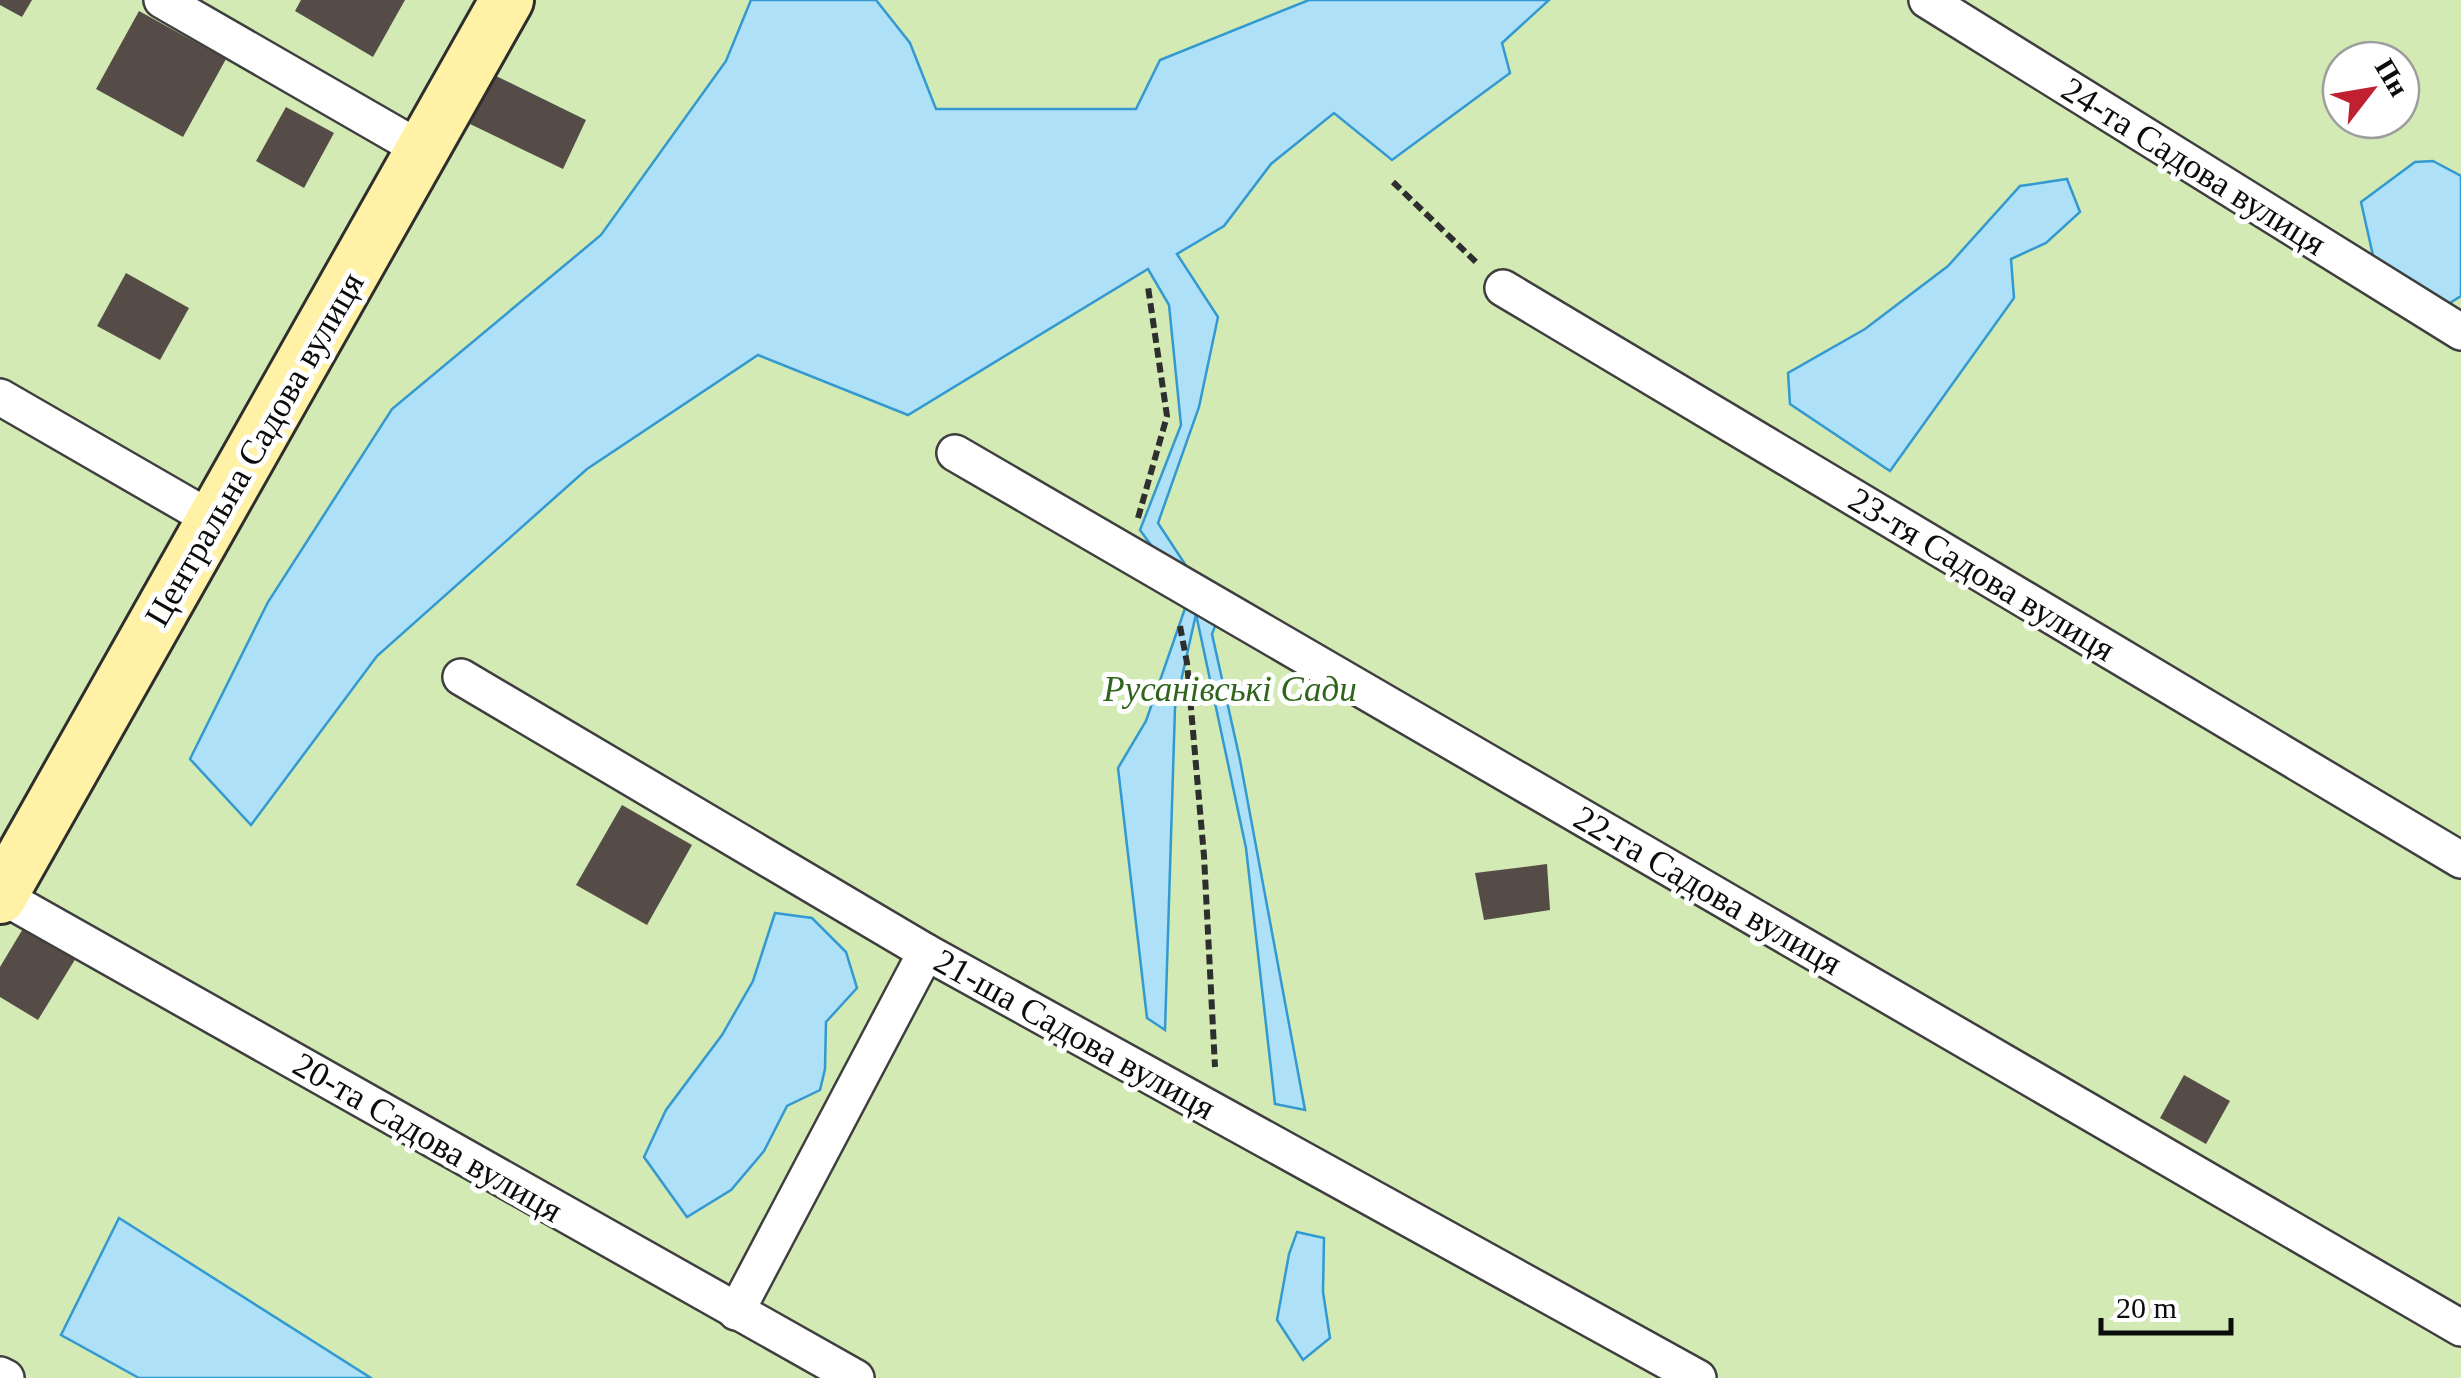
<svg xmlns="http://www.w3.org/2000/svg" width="2461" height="1378" viewBox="0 0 2461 1378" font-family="'Times New Roman',serif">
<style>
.green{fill:#d3eab4;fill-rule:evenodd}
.water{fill:#aee0f8;stroke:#3399d1;stroke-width:2.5}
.building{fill:#554c48}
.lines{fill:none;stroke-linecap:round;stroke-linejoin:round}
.street-casing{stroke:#3f3f3f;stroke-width:40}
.secondary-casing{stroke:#2e2e2e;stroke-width:58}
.path{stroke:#2e2e2e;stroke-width:6;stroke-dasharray:10 5;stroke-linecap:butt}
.street{stroke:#fff;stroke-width:35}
.secondary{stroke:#fff1a6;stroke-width:52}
.labels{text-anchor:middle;stroke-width:10;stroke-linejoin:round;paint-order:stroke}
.street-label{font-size:35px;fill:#0c0c0c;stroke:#fff}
.park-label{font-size:35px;font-style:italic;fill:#2e651b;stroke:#fff}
</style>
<rect width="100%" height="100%" fill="#fffaeb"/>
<path class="green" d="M0,0H2461V1378H0ZM2341,60H2401V120H2341Z"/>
<g class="water">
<polygon points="751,0 876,0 910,43 936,109 1136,109 1160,60 1309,0 1549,0 1502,43 1510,73 1392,160 1334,113 1271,164 1224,226 1177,254 1218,317 1199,407 1158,523 1219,616 1212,634 1240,760 1305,1110 1275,1104 1246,848 1196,614 1175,708 1165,1030 1147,1018 1118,768 1146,721 1189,597 1140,530 1181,425 1169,305 1148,269 908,415 758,355 587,469 377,656 251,825 190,759 268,602 392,409 601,235 726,61"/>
<polygon points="2433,161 2461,176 2461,296 2432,314 2374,260 2361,202 2415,162"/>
<polygon points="2067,179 2080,212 2046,243 2011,259 2014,298 1890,471 1790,404 1788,373 1865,329 1948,266 2020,186"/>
<polygon points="775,913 812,918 846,952 857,988 826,1022 825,1069 820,1090 787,1106 764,1151 731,1190 687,1217 644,1157 666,1110 722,1035 753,981"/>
<polygon points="119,1218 371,1378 139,1378 61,1335"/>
<polygon points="1297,1232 1324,1238 1323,1292 1330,1338 1303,1360 1277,1320 1289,1254"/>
</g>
<g class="building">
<polygon points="0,0 32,0 22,17 0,5"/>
<polygon points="301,0 405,0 373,57 295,11"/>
<polygon points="139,11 226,59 183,137 96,89"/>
<polygon points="494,75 586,120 563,169 470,124"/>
<polygon points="286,107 334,133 304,188 256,161"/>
<polygon points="126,273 189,308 160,360 97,326"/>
<polygon points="622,805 692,845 647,925 576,885"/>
<polygon points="1547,864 1550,910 1484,920 1475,873"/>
<polygon points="27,922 79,953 38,1020 0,997 0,967"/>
<polygon points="2184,1075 2230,1101 2206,1144 2160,1118"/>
</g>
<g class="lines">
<g class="street-casing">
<g id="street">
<polyline points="162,0 424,151"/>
<polyline points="1927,0 2461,332"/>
<polyline points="1503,288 2461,860"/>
<polyline points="0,397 213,520"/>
<polyline points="955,453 2461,1328"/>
<polyline points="461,677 926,952 1698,1378"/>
<polyline points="0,895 856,1378"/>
<polyline points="736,1312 926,952"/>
<polyline points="0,1375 6,1378"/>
</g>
</g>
<g class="secondary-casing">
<polyline id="secondary" points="0,897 507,0"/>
</g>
<g class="path">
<polyline points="1393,182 1477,263"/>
<polyline points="1138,518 1167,416 1148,287"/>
<polyline points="1180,626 1187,663 1204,856 1215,1067"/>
</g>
<use href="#street" class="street"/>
<use href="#secondary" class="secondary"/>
</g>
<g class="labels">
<g class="street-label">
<text transform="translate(2194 166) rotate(32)" y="12">24-та Садова вулиця</text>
<text transform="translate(254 449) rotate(-60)" y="12">Центральна Садова вулиця</text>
<text transform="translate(1982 574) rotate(31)" y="12">23-тя Садова вулиця</text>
<text transform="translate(1708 890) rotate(30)" y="12">22-га Садова вулиця</text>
<text transform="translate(1075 1034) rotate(29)" y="12">21-ша Садова вулиця</text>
<text transform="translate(428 1137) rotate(30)" y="12">20-та Садова вулиця</text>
</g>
<g class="park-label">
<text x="1230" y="701">Русанівські Сади</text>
</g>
</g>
<g transform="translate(2371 90) rotate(59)"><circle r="48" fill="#ffffff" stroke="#9e9e9e" stroke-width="2.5"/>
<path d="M0-8L18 38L0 25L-18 38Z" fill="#c0202f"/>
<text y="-15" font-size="28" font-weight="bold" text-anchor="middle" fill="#0c0c0c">Пн</text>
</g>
<path d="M2101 1318v15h130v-15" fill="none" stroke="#0c0c0c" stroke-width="5"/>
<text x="2116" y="1318" font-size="30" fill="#0c0c0c" stroke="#ffffff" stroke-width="8" paint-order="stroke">20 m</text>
</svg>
